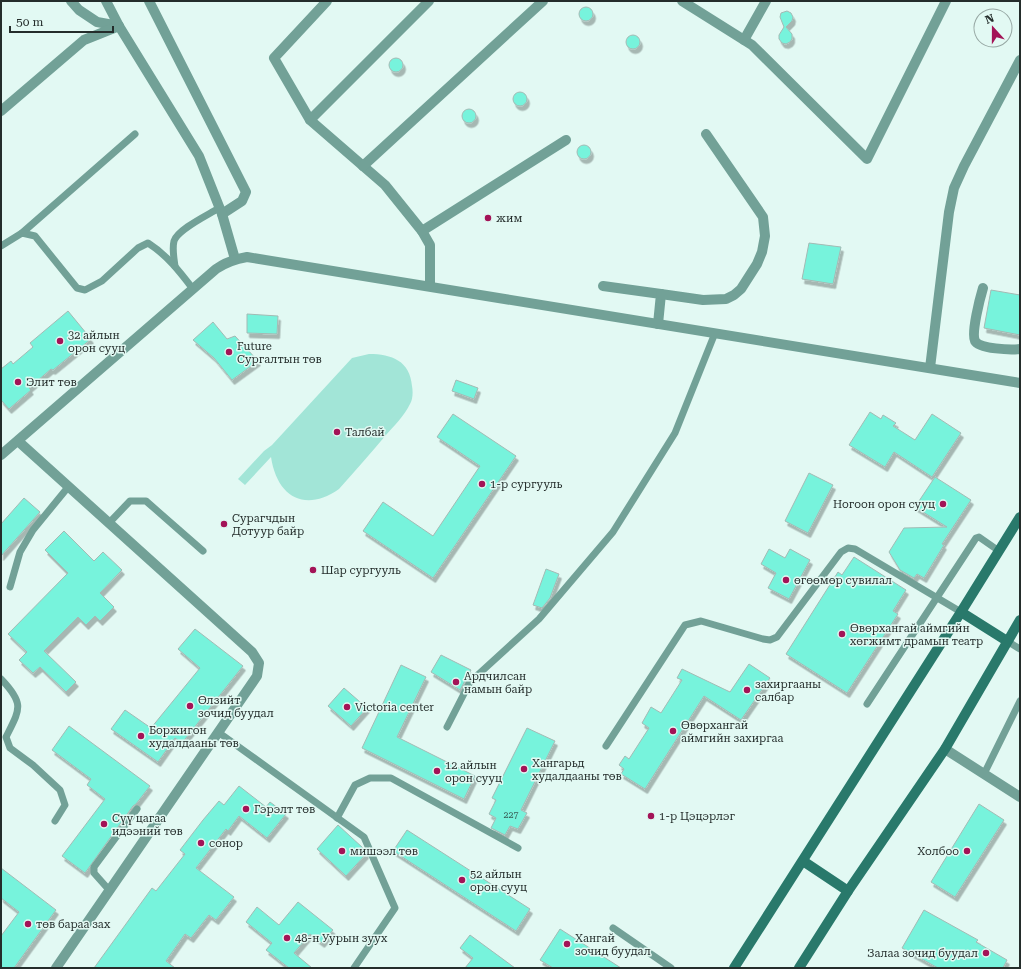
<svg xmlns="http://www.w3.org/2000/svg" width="1021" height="969" viewBox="0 0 1021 969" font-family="'Roboto Serif',serif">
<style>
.green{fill:#a2e5d7}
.building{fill:#77f3dc;stroke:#a3bab4;filter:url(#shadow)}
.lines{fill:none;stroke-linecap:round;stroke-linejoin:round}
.service{stroke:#72a197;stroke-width:7}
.minor{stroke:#72a197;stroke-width:10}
.tertiary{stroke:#72a197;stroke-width:10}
.secondary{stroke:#29796b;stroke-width:10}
.poi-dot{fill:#a31357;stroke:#e2f9f3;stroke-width:1.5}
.labels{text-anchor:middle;stroke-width:3;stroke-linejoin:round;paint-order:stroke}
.number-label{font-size:9px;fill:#395e57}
.poi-label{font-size:11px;fill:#242d2b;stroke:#e2f9f3;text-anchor:start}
</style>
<defs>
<filter id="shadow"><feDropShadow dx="2.5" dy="4.5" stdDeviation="0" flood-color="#0004"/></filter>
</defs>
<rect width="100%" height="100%" fill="#e2f9f3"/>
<path class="green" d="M369,354C392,354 410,361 412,386C413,391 413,399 410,404C404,416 394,426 386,435C371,453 355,471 339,489C305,513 277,497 271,457L245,485L238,479L264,451L272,445L352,358Z"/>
<g class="building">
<circle cx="586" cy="14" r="7"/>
<polygon points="787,11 791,13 793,17 792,21 786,27 792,34 792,39 790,42 786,44 782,43 779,39 779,35 784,27 780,17 781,13"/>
<circle cx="633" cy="42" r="7"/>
<circle cx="396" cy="65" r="7"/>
<circle cx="520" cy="99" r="7"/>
<circle cx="469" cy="116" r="7"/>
<circle cx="584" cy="152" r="7"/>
<polygon points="809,243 841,247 833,284 802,279"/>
<polygon points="991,290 1020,295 1020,335 984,328"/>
<polygon points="68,311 91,339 53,370 51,369 29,388 31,390 9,409 1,400 1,369 11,361 13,364 33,347 30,343"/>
<polygon points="247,314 278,316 277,334 247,333"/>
<polygon points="213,322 227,339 235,336 258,361 232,380 214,358 193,340"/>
<polygon points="456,380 478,388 474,399 452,391"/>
<polygon points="870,412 881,419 883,415 896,423 893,426 915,440 932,414 961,433 932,477 894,452 885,467 849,445"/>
<polygon points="453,414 516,456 433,578 363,531 383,502 433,536 480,466 437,437"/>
<polygon points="809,473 833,485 808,533 785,521"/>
<polygon points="935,477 971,500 942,544 944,545 924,578 917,574 914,578 900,570 889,552 904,528 947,527 915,507"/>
<polygon points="24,498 40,512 1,556 1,524"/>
<polygon points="64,531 94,561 103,552 122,570 100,593 114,607 100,621 95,616 86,625 78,617 44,651 76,682 66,692 40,667 33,673 19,660 27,652 8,634 68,573 45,550"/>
<polygon points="769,549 785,558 790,549 810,560 789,599 768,588 776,573 761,564"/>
<polygon points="854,557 906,590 893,611 898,614 847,693 786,654 838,572 842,575"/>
<polygon points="546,569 559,574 550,598 542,608 533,605"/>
<polygon points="195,629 243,666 182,743 175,738 158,762 111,729 125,710 151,728 200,668 178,649"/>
<polygon points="441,655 471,670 460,690 431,672"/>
<polygon points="749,664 770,678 741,720 704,696 645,789 621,774 624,769 619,765 625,756 629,759 649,728 642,723 651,707 661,713 682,680 677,678 682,669 730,692"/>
<polygon points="401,665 426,677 397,737 475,776 464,799 362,748"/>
<polygon points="344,688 367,708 351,726 328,706"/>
<polygon points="69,726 150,786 136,804 133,806 85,873 62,856 105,799 87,785 91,779 52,750"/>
<polygon points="527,728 555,741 521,810 527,813 518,829 510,826 505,835 491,828 496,818 489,814 496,800 492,798"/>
<polygon points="239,786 266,807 270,802 286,814 267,838 239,816 228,831 226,829 196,868 234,897 216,920 209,915 191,938 185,934 166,961 175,968 94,968 152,888 156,891 185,854 180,850 203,820 219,801 224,805"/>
<polygon points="979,804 1004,820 955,897 931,882"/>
<polygon points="338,825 363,848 366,854 346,876 317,849"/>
<polygon points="407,830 530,909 516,931 393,851"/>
<polygon points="1,868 56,910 14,968 1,968 1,936 19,912 1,898"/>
<polygon points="298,902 333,930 322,943 310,934 294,953 312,968 289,968 266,950 272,943 246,922 257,907 279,925"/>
<polygon points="924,910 978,940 976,942 1007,960 1003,968 938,968 902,948"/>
<polygon points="560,929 621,968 553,968 540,960"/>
<polygon points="470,935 515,968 465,968 473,958 460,948"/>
</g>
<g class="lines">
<g class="service">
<polyline points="22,233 135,134"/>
<path d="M1,246L22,233L35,236L77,288L85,290L102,281L138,248L148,243C167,255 180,272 193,289"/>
<path d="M175,266C174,259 172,249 174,241C178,229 208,215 219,208"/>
<polyline points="109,523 130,501 146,501 203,551"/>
<polyline points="10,587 20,552 33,530 69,486"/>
<polyline points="1007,641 1020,649"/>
<path d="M1,679C25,704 20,709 6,737L10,748L33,765L60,790L65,805L55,821"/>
<polyline points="867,704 976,538 979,537 999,551"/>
<polyline points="447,727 470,682 539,619 613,532 675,433 715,333"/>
<polyline points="218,732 364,837 395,908 354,968"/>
<polyline points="606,746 685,625 701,621 763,639 770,640 777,637 841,552 848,548 855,549 961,612"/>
<polyline points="984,774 1020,701"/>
<polyline points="337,818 355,785 370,778 391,778 518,848"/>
<polyline points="110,891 94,873 94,867 137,809"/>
<polyline points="613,928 671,968"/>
</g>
<g class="minor">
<polyline points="71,1 79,10 97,22 119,26"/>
<polyline points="149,1 246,192 242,201 222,214"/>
<polyline points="327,1 274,58 310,120 385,185 422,231 430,245 430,286"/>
<polyline points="682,1 752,45 867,159 946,1"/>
<polyline points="744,40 766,1"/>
<polyline points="1,111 84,40 119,26"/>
<polyline points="310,120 429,1"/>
<polyline points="363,166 543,1"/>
<polyline points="422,231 566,140"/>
<polyline points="603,286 661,294 658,324"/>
<path d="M983,288C980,298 971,333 975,341C979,349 1011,350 1020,349"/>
<polyline points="661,294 703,300 726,299 734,295 741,289 757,264 762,252 765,236 763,217 706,134"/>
<polyline points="18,441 252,652 259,663 257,676 56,968"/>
<polyline points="945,749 1020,797"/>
</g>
<g class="tertiary">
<polyline points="106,1 119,26 199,156 222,214 235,259"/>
<polyline points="930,368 949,212 954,188 964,166 1020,60"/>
<path d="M1,455L216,269C226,262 235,259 247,257L1020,383"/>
</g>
<g class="secondary">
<polyline points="961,612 1007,641"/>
<polyline points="803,861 848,891"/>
<polyline points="734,968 961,612 1020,517"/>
<polyline points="799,968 848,891 945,749 1020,620"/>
</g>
</g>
<g class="poi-dot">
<circle cx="488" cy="218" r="4"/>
<circle cx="60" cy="341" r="4"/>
<circle cx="229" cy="352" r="4"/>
<circle cx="18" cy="382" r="4"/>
<circle cx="337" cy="432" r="4"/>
<circle cx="482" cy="484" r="4"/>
<circle cx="943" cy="504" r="4"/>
<circle cx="224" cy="524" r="4"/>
<circle cx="313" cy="570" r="4"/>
<circle cx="786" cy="580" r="4"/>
<circle cx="842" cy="634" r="4"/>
<circle cx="456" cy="682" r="4"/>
<circle cx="747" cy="690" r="4"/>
<circle cx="190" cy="706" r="4"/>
<circle cx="347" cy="707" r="4"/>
<circle cx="673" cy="731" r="4"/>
<circle cx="141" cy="736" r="4"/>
<circle cx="524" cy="769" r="4"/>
<circle cx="437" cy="771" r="4"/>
<circle cx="246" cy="809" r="4"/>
<circle cx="651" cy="816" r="4"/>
<circle cx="104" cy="824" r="4"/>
<circle cx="201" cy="843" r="4"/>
<circle cx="342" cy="851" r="4"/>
<circle cx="967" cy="851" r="4"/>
<circle cx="462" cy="880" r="4"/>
<circle cx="28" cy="924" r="4"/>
<circle cx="287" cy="938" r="4"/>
<circle cx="567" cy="944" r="4"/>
<circle cx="986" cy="953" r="4"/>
</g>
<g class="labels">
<g class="number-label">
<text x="511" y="818">227</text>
</g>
<g class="poi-label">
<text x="496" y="222">жим</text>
<text x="68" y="339">32 айлын<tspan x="68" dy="13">орон сууц</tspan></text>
<text x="237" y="350">Future<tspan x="237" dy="13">Сургалтын төв</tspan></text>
<text x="26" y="386">Элит төв</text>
<text x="345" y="436">Талбай</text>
<text x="490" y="488">1-р сургууль</text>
<text x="935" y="508" text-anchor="end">Ногоон орон сууц</text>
<text x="232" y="522">Сурагчдын<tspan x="232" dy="13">Дотуур байр</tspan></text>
<text x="321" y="574">Шар сургууль</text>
<text x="794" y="584">өгөөмөр сувилал</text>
<text x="850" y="632">Өвөрхангай аймгийн<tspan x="850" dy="13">хөгжимт драмын театр</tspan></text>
<text x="464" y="680">Ардчилсан<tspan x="464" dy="13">намын байр</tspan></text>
<text x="755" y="688">захиргааны<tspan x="755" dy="13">салбар</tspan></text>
<text x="198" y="704">Өлзийт<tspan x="198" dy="13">зочид буудал</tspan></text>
<text x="355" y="711">Victoria center</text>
<text x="681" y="729">Өвөрхангай<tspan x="681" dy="13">аймгийн захиргаа</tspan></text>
<text x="149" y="734">Боржигон<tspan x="149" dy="13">худалдааны төв</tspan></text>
<text x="532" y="767">Хангарьд<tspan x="532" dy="13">худалдааны төв</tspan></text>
<text x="445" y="769">12 айлын<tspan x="445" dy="13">орон сууц</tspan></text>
<text x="254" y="813">Гэрэлт төв</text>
<text x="659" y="820">1-р Цэцэрлэг</text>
<text x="112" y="822">Сүү цагаа<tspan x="112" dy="13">идээний төв</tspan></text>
<text x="209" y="847">сонор</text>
<text x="350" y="855">мишээл төв</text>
<text x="959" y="855" text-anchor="end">Холбоо</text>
<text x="470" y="878">52 айлын<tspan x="470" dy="13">орон сууц</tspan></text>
<text x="36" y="928">төв бараа зах</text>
<text x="295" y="942">48-н Уурын зуух</text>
<text x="575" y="942">Хангай<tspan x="575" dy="13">зочид буудал</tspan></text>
<text x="978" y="957" text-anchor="end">Залаа зочид буудал</text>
</g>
</g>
<rect width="1021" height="969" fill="none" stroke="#242d2b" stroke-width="4"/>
<g transform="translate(993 28) rotate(339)"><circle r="19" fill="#e2f9f3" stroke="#96a7a3"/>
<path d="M0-3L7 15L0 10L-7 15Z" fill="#a31357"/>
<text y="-6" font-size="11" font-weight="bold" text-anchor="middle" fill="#242d2b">N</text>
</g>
<path d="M10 26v6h103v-6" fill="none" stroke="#242d2b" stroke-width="2"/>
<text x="16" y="26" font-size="12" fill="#242d2b" stroke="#e2f9f3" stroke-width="3" paint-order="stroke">50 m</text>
</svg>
